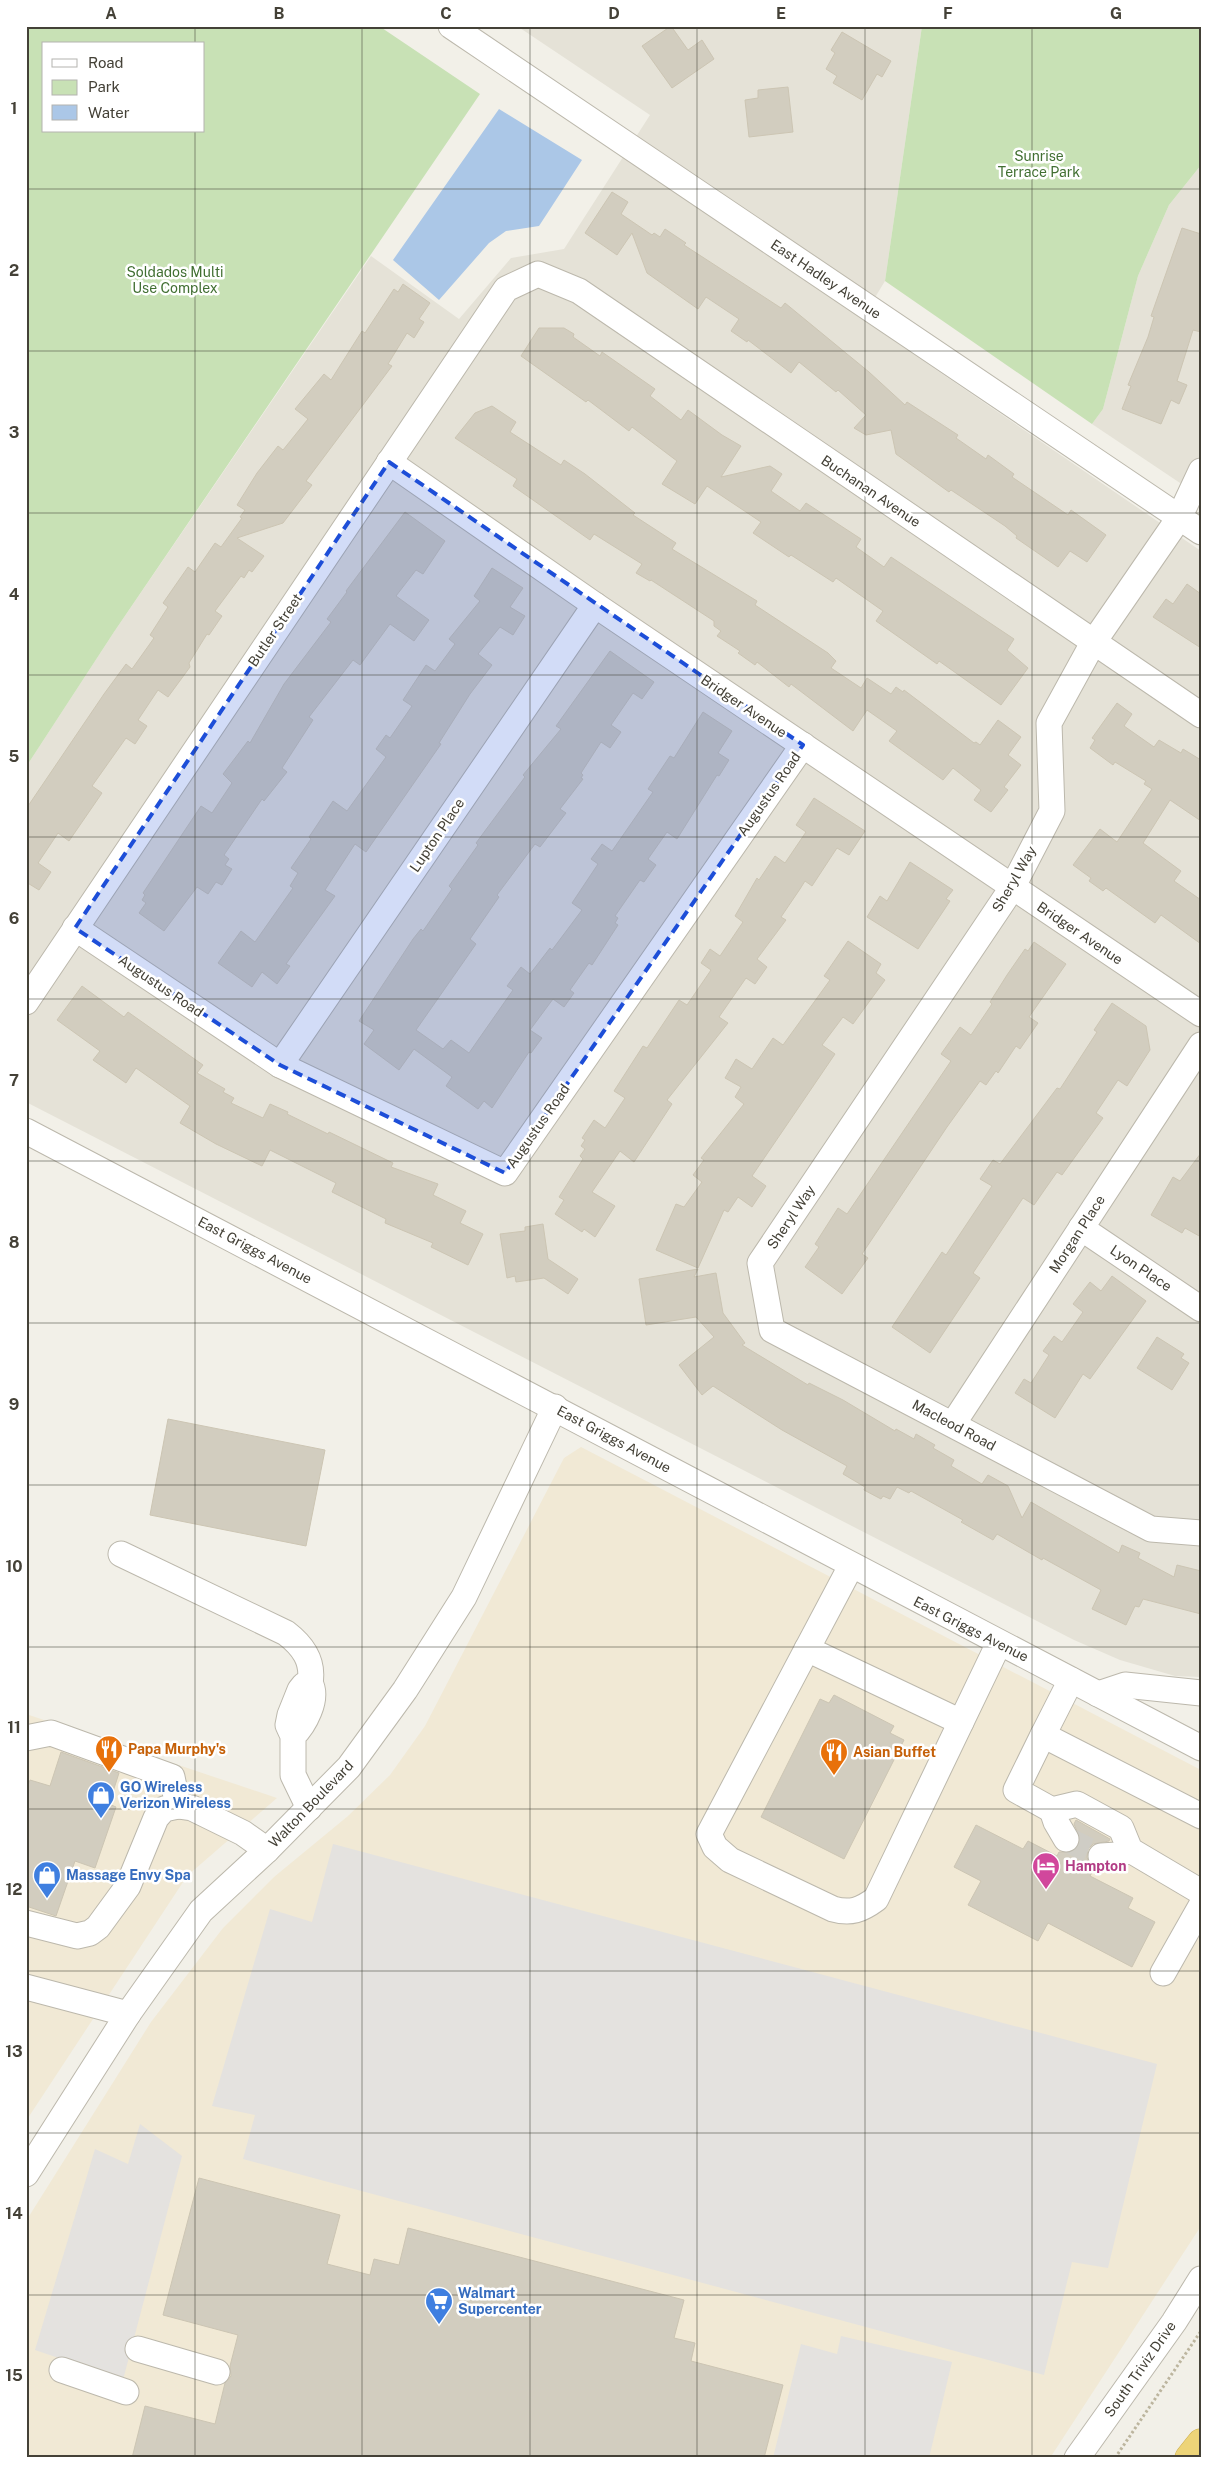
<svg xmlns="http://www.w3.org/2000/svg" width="1227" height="2484" viewBox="0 0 1227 2484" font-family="'Public Sans',sans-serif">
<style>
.residential{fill:#e5e2d7}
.commercial{fill:#f1e9d5}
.green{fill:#c8e1b5;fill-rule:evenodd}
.parking{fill:#e4e2df}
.water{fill:#abc7e7}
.building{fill:#d2cdbf;stroke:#ccc5b3}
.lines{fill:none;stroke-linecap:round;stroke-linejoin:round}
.minor-tunnel{stroke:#cfcdc5;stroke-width:25;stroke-dasharray:25 12;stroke-linecap:butt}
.minor-casing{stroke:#bcb8ac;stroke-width:27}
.highway-casing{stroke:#cbab49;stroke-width:29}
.path{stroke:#bcb59e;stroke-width:3;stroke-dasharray:2.5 2.5;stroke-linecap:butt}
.minor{stroke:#fff;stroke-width:25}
.highway{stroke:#edd478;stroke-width:28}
.marked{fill:#1d4ed8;fill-opacity:0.2;stroke:#1d4ed8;stroke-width:4;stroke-dasharray:10 6;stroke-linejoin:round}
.grid{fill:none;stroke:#444137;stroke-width:1;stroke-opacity:0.55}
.labels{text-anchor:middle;stroke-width:5;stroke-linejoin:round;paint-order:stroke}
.park-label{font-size:14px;fill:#416f32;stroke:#fff}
.street-label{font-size:14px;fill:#444137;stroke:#fff}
.food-label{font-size:14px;font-weight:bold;fill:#c56008;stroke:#fff;text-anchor:start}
.shop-label{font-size:14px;font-weight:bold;fill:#366cbe;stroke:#fff;text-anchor:start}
.hotel-label{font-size:14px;font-weight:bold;fill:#b23c85;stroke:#fff;text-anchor:start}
.neatline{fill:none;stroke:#444137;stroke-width:2}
.grid-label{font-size:16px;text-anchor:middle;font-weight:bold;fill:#444137}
</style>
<rect width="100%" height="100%" fill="#f2f0e8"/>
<g class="residential">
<polygon points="517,26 922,26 885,281 862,319 1201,551 1201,1677 1175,1676 1120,1660 1074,1640 26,1102 26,767 114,632 371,256 459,319 511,258 564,249 650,115"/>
<polygon points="1201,165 1201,497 1092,424 1103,409 1138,276 1169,205"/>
</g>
<g class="commercial">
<polygon points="581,1447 1201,1770 1201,2226 1050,2458 26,2458 26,2221 151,2022 223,1928 274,1877 348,1816 390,1775 425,1726 564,1458"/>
<polygon points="26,1714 277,1798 187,1876 26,2121"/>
</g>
<g class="green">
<path d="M26,26H379L480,94L114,632L26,767ZM44,44H204V131H44Z"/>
<polygon points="922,26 1201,26 1201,165 1169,205 1138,276 1103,409 1092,424 885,281"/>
</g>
<g class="parking">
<polygon points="333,1844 1157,2064 1108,2268 1072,2262 1044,2375 243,2159 255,2115 212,2106 270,1909 312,1922"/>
<polygon points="140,2124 182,2156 123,2380 35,2350 95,2149 128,2164"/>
<polygon points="841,2336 952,2362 929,2458 773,2458 801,2344 837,2354"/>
</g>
<polygon class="water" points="499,109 582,160 539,226 506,231 489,243 439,300 393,260"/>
<g class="building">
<polygon points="671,26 688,50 702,40 714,59 672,88 642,46"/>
<polygon points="842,32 891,61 882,77 877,74 862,100 833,83 837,76 826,69 835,53 831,50"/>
<polygon points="788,87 793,132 749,137 745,100 758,98 758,90"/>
<polygon points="612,192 628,202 621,214 652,235 654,233 660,237 665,229 686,243 684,245 781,308 785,303 869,372 905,405 907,402 958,435 956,438 986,459 988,455 1014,474 1012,477 1068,515 1071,510 1106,535 1087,562 1070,551 1058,567 1016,538 1017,536 1005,526 951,490 949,492 896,454 891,430 866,435 854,428 866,415 838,390 836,392 799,362 791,373 748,340 747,342 731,331 739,319 706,297 698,309 647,273 632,233 617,255 585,233"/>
<polygon points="1182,228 1201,234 1201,332 1193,330 1177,381 1187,385 1179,404 1171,400 1161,424 1122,409 1131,386 1128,385 1148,337 1154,317 1151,316"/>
<polygon points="403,284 430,303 419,319 424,322 414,338 407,333 388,364 392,366 306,481 312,485 283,523 237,538 264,556 252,572 249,570 244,578 241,576 215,611 222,616 209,635 207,634 189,663 190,667 168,697 158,690 138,720 147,726 135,744 126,738 92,786 102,793 69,841 58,833 38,863 51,872 39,890 26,882 26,809 104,694 126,664 132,669 154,638 150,635 168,607 163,603 188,567 195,572 215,543 221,547 242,518 240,517 245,510 237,505 257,473 278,446 283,450 308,419 295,409 324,374 331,380 362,331 365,333 394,289 398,292"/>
<polygon points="539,328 564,328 574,334 573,337 600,356 602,352 655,389 650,396 681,420 688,410 722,435 741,446 721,477 770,466 782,474 771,491 800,511 806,503 861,539 856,547 884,567 891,557 1014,639 1007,650 1028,668 1001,705 939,661 937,664 876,621 883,611 836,578 833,582 791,555 789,557 753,533 761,522 707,486 695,504 662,484 677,461 632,427 629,431 588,400 586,402 521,356"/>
<polygon points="492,406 516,422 510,432 561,465 564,460 585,474 635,513 633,515 676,543 672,549 757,601 755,605 828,653 836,661 831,668 861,688 867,678 891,694 896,687 903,692 904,690 974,743 976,742 980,745 998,720 1021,737 1008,755 1021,765 1004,787 1008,790 991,812 974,800 981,790 953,768 943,780 889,741 897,731 867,710 853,731 791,684 789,687 757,662 755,665 738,653 740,651 717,636 721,631 714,626 714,621 651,580 650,581 636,573 642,564 594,534 590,540 513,486 517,479 455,438 475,413"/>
<polygon points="405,512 445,541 423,574 416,570 396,596 429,620 414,641 390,624 360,665 353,660 309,717 313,720 282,768 287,772 264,801 262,799 224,855 229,859 225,865 232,869 222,885 216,882 208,894 197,887 164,931 139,913 146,903 142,900 145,895 143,893 201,806 212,813 232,783 223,774 248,741 250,743 284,684 331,622 327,619 347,592 346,591"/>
<polygon points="492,568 523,588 510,607 525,616 513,635 500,627 478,654 492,665 470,694 439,743 441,744 366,852 355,844 325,890 335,896 286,964 290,966 277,984 262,972 252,987 218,963 241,931 255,942 293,888 290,886 298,873 291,868 311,839 309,837 333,801 347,811 386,757 376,749 386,735 390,738 412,706 403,700 426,665 435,671 455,644 449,639 480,601 474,596"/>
<polygon points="1187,584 1201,594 1201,648 1153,617 1166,599 1173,604"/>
<polygon points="610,651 654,682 642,699 633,693 611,725 621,732 610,748 601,742 581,773 583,775 581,778 583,779 560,809 566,813 540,847 535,844 497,895 499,897 470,939 476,944 416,1030 443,1049 451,1040 469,1053 513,990 507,986 521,967 530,974 550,948 552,950 582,910 572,903 598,864 591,859 602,844 612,851 653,792 648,789 670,756 674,758 703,712 732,731 718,753 729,760 719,776 717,775 677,839 667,832 648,859 656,865 644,882 640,880 615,916 618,918 615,923 618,925 592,965 589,963 570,990 574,993 564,1007 553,999 530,1030 542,1038 531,1053 529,1052 492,1108 484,1101 478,1109 446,1086 452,1077 414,1049 399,1070 364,1044 374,1030 359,1021 413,939 421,929 423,931 452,889 449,886 478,845 476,843 525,777 523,775 561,729 556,726"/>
<polygon points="1117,703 1132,714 1124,726 1154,747 1159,740 1181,753 1183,749 1201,760 1201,821 1170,800 1143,843 1181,871 1174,881 1201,900 1201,944 1161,915 1155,923 1106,888 1103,891 1089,881 1091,878 1073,865 1100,829 1117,842 1152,789 1144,784 1146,781 1115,762 1113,765 1090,748 1095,740 1092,738"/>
<polygon points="814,798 865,831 849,855 837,848 812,886 805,881 800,889 781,917 786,920 757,959 767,967 755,984 746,978 719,1017 728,1023 667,1100 672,1104 634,1162 620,1151 592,1192 615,1206 595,1237 584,1229 582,1232 555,1214 564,1200 559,1197 583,1159 580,1156 585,1149 581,1146 585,1140 582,1138 594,1120 605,1128 625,1098 614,1091 643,1046 647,1048 679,1000 687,1005 711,970 701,963 710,949 720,956 743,922 735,916 757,878 759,880 775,856 785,863 806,832 796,825"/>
<polygon points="910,862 953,890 946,899 950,901 918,949 867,917 880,896 887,901"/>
<polygon points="848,941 881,964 876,973 885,980 853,1024 843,1017 822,1045 835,1054 752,1176 766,1186 752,1207 738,1197 728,1212 724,1210 698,1268 656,1250 676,1204 684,1207 702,1182 693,1175 704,1160 701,1158 744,1104 735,1097 741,1087 725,1078 736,1059 752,1069 773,1038 783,1045 830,980 824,976"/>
<polygon points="1034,942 1066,964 1029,1017 1038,1023 1020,1049 1016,1046 998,1073 996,1071 986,1085 980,1081 947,1127 862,1254 868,1258 842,1294 805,1267 819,1247 815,1244 838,1208 847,1214 951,1061 941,1054 960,1027 971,1035 992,1004 990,1002 1007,975 1025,949 1028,951"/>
<polygon points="82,986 124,1017 128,1012 203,1065 197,1073 225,1089 223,1092 234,1098 231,1103 263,1118 270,1104 288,1112 287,1114 328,1134 329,1132 393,1163 391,1167 438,1184 433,1195 466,1211 460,1223 483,1234 468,1265 431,1247 433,1243 385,1223 386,1219 332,1192 336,1183 270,1150 262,1166 216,1144 180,1123 190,1106 136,1068 126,1083 93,1060 100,1051 57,1020"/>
<polygon points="1112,1003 1146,1026 1150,1050 1127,1086 1118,1080 1096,1113 1103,1118 1062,1175 1057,1172 1034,1205 1023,1198 973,1273 980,1278 930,1353 892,1327 942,1252 946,1255 992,1186 980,1179 993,1160 1000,1164 1057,1088 1060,1089 1097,1032 1094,1030"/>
<polygon points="1201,1153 1201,1237 1185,1228 1182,1233 1151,1215 1173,1177 1180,1181"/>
<polygon points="543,1224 548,1259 578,1279 568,1294 544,1278 516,1282 515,1276 507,1278 500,1234 525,1231 525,1227"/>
<polygon points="698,1269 694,1277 716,1273 723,1313 745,1343 742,1345 808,1385 809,1383 843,1400 895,1431 896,1429 914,1439 916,1434 935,1445 933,1448 954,1460 951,1466 982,1484 988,1475 1008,1486 1022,1518 1031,1502 1119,1553 1122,1545 1140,1553 1138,1558 1174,1577 1177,1565 1201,1571 1201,1614 1143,1599 1139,1607 1135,1606 1126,1625 1092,1609 1101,1590 1043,1558 1042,1560 997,1534 993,1540 961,1522 963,1520 911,1491 909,1493 897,1487 890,1499 883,1496 881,1499 864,1490 865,1487 843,1474 847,1466 782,1430 713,1386 702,1395 679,1365 714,1337 696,1317 646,1325 639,1279"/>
<polygon points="1112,1276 1146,1301 1090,1379 1083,1374 1055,1418 1015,1393 1024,1379 1031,1383 1049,1355 1043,1351 1054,1336 1062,1342 1083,1312 1073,1304 1090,1282 1101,1291"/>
<polygon points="1157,1337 1184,1354 1181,1358 1189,1363 1172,1390 1137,1368"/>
<polygon points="168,1419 325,1450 306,1546 150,1515"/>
<polygon points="834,1695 894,1726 890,1733 904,1740 844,1859 761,1817 820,1699 829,1703"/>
<polygon points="61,1752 119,1773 109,1804 116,1807 95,1868 75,1861 56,1916 26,1906 26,1791 30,1780 50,1786"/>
<polygon points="1076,1820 1110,1839 1109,1841 1093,1844 1088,1849 1087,1857 1089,1864 1094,1869 1090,1876 1133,1898 1128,1908 1155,1922 1132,1967 1048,1923 1038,1941 968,1905 981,1881 954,1867 976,1825 1023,1849 1028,1841 1057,1856 1059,1852 1073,1852 1079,1846 1080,1838 1074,1824"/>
<polygon points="199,2178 340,2215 327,2264 370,2275 374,2259 399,2265 408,2228 684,2300 674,2338 695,2343 691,2361 783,2385 764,2458 132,2458 145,2406 215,2424 225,2383 231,2376 230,2366 238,2335 163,2315"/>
</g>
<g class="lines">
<polyline class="minor-tunnel" points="1066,1839 1101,1856"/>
<g class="minor-casing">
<g id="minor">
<polyline points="451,26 1201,532"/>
<polyline points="389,462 595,605 1201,1014"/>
<polyline points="1201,471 1179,518 1093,643 1049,723 1052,811 1012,888 760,1263 772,1330 1151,1529 1201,1533"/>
<polyline points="75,928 280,1065 505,1173 803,745"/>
<polyline points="26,1002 506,289 538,274 579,291 1201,715"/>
<polyline points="280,1065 595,605"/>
<polyline points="26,1131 1201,1748"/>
<polyline points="1081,1228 1201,1309"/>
<polyline points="953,1424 1201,1045"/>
<path d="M121,1554L286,1633C303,1646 314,1661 310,1683"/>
<path d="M851,1566L709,1834L715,1847L730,1860L833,1909C851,1914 861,1910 876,1899L999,1643"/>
<polyline points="807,1649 961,1722"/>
<polyline points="1071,1680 1043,1735 1201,1816"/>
<polyline points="1098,1694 1125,1685 1201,1693"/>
<polyline points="1043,1735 1016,1790 1052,1810 1077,1804 1121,1828 1130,1850 1201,1892"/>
<path d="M293,1736C304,1725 319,1699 310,1683L304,1685L300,1690L290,1715L288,1725L293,1736V1775L309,1808"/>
<polyline points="26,1738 51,1733 172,1777 178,1806"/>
<polyline points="1052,1810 1056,1822 1066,1839"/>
<polyline points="1101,1856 1117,1855 1130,1850"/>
<polyline points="26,1923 77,1936 90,1933 98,1927 128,1886 156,1818 164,1809 178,1806 192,1808 243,1833 267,1850"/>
<polyline points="1163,1973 1201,1906"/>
<polyline points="26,1987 128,2014"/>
<polyline points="26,2174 128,2014 201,1911 267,1850 349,1767 405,1690 464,1597 555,1407"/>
<polyline points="138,2349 217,2372"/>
<polyline points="62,2370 126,2392"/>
<polyline points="1077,2458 1174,2322 1201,2279"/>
</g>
</g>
<g class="highway-casing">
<polyline id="highway" points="1189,2458 1201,2443"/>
</g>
<polyline class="path" points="1115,2458 1201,2331"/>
<use href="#minor" class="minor"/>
<use href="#highway" class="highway"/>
</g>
<path class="marked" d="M389,462L803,745L505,1173L280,1065L75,928Z"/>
<path class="grid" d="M195,26V44M362,26V2458M530,26V2458M697,26V2458M865,26V2458M1032,26V2458M195,131V2458M26,189H1201M26,351H1201M26,513H1201M26,675H1201M26,837H1201M26,999H1201M26,1161H1201M26,1323H1201M26,1485H1201M26,1647H1201M26,1809H1201M26,1971H1201M26,2133H1201M26,2295H1201"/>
<defs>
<g id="restaurant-pin" transform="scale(1.4375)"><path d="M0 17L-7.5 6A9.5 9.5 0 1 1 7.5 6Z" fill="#e8710a" stroke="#fff"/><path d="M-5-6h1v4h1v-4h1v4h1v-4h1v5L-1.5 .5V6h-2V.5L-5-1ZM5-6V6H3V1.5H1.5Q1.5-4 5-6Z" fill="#fff"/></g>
<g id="shop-pin" transform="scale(1.4375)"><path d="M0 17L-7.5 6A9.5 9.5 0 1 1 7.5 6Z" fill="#3f7fe0" stroke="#fff"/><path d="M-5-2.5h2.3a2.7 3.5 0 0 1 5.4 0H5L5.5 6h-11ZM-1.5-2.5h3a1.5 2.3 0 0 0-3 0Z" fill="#fff"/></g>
<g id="hotel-pin" transform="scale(1.4375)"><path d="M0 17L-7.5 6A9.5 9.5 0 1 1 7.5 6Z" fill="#d1479c" stroke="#fff"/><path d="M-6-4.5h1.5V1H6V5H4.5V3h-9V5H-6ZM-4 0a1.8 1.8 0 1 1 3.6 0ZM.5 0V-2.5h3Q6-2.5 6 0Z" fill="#fff"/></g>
<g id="supermarket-pin" transform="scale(1.4375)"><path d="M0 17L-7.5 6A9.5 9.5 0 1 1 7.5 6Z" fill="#3f7fe0" stroke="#fff"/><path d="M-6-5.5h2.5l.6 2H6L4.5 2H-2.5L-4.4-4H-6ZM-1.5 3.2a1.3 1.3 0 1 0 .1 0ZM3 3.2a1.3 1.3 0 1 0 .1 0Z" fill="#fff"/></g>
</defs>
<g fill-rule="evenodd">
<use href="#restaurant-pin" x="109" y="1749"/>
<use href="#restaurant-pin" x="834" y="1752"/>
<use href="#shop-pin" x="101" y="1795"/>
<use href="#hotel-pin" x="1046" y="1866"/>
<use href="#shop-pin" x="47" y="1875"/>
<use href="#supermarket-pin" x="439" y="2301"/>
</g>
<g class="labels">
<g class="park-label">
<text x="1039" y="161">Sunrise<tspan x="1039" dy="16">Terrace Park</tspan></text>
<text x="175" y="277">Soldados Multi<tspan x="175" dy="16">Use Complex</tspan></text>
</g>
<g class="street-label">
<text transform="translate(826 279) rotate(34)" y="5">East Hadley Avenue</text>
<text transform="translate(871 491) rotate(34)" y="5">Buchanan Avenue</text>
<text transform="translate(275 630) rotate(-56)" y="5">Butler Street</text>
<text transform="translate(744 706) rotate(34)" y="5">Bridger Avenue</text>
<text transform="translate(769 794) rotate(-55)" y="5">Augustus Road</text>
<text transform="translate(437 835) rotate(-56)" y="5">Lupton Place</text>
<text transform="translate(1014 879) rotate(-60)" y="5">Sheryl Way</text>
<text transform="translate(1080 933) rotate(34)" y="5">Bridger Avenue</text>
<text transform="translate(161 986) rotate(34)" y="5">Augustus Road</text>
<text transform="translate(538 1126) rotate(-55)" y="5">Augustus Road</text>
<text transform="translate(791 1217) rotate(-56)" y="5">Sheryl Way</text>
<text transform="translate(1077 1234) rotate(-57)" y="5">Morgan Place</text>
<text transform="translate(255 1250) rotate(28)" y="5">East Griggs Avenue</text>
<text transform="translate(1141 1268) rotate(34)" y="5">Lyon Place</text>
<text transform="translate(954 1425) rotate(28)" y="5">Macleod Road</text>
<text transform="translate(614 1439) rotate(28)" y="5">East Griggs Avenue</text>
<text transform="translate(971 1629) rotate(27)" y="5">East Griggs Avenue</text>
<text transform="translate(311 1804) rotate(-46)" y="5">Walton Boulevard</text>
<text transform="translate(1140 2369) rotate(-55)" y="5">South Triviz Drive</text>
</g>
<g class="food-label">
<text x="128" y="1754">Papa Murphy's</text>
<text x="853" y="1757">Asian Buffet</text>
</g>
<g class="shop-label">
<text x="120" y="1792">GO Wireless<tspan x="120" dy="16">Verizon Wireless</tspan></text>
<text x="66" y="1880">Massage Envy Spa</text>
<text x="458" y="2298">Walmart<tspan x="458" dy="16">Supercenter</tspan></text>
</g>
<g class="hotel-label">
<text x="1065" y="1871">Hampton</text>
</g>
</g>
<rect width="1227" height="2484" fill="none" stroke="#ffffff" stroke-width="55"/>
<rect x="42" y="42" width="162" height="90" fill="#ffffff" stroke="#b4b3af"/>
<rect x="52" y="59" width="25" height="8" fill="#ffffff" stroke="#b4b3af"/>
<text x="88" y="68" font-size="15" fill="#444137">Road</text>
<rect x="52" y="80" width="25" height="15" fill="#c8e1b5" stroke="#b4b3af"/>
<text x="88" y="92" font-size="15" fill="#444137">Park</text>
<rect x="52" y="105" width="25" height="15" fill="#abc7e7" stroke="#b4b3af"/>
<text x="88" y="118" font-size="15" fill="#444137">Water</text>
<rect x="28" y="28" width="1172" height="2428" class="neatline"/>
<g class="grid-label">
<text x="111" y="19">A</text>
<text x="279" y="19">B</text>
<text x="446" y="19">C</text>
<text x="614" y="19">D</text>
<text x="781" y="19">E</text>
<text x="948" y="19">F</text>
<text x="1116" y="19">G</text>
<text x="14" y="114">1</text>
<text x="14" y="276">2</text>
<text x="14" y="438">3</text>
<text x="14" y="600">4</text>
<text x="14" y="762">5</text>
<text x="14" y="924">6</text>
<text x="14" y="1086">7</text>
<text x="14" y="1248">8</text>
<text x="14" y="1410">9</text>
<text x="14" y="1572">10</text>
<text x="14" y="1733">11</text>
<text x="14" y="1895">12</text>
<text x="14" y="2057">13</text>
<text x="14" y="2219">14</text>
<text x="14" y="2381">15</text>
</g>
</svg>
